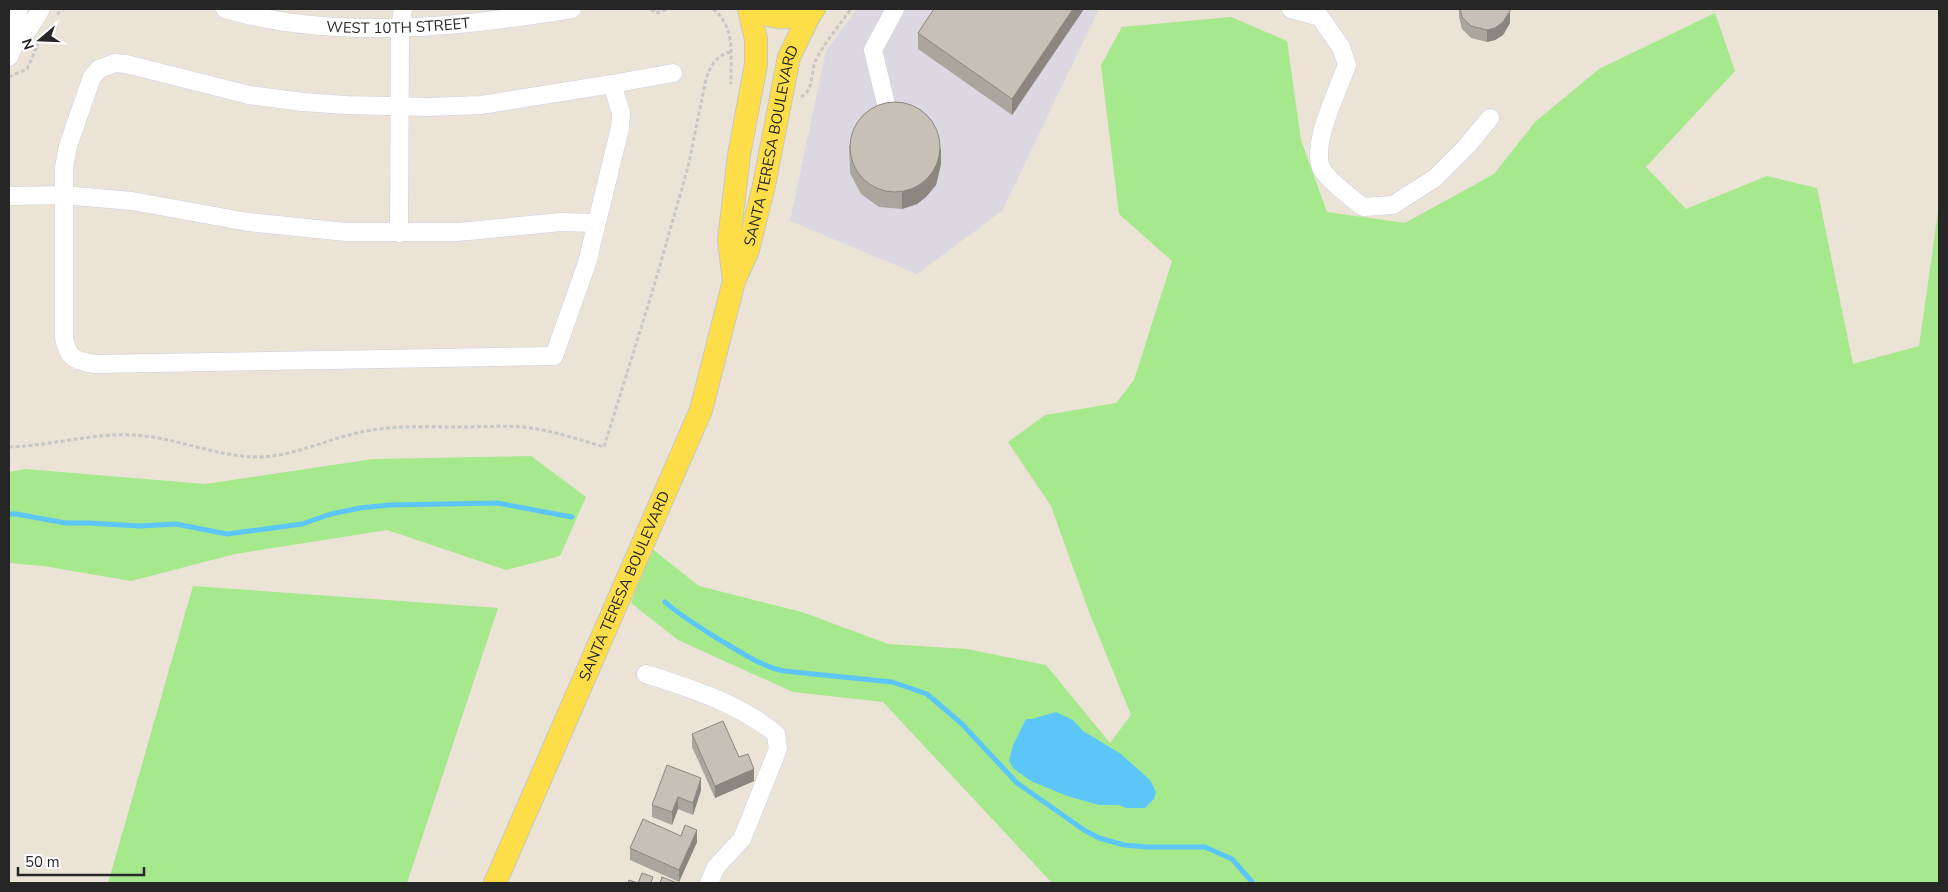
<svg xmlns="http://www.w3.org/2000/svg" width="1948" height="892" viewBox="0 0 1948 892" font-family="'Nunito Sans',sans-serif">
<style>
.industrial{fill:#dbd8e2}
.green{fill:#a6e88c}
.water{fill:#5dc6f9}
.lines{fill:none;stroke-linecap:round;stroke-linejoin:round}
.stream{stroke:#5dc6f9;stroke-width:5}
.minor-casing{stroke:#cbcee2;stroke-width:19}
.major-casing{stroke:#c7c7c7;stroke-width:24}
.path{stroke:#c7c7c7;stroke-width:3;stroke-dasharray:4 2.5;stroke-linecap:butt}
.minor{stroke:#fff;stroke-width:18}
.major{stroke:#fdde49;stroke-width:22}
.wall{fill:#aaa59d}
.shaded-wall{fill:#8b867f}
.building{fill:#c6c0b6;stroke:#8b867f}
.labels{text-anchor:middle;stroke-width:4;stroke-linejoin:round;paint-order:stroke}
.street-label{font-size:15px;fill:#262626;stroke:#fff}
</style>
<rect width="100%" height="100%" fill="#ebe3d6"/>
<polygon class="industrial" points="857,9 1099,9 1002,211 917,274 790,221 826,51"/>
<g class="green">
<polygon points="1715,13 1735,71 1646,167 1686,209 1767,176 1817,188 1853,364 1919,346 1939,205 1939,883 1052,883 883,702 793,692 678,640 631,603 651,548 699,586 802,612 888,644 967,649 1046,665 1110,743 1131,715 1089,612 1051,506 1008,442 1045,415 1116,403 1134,380 1172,261 1119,214 1101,65 1122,27 1231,17 1287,41 1301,140 1327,212 1405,223 1494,174 1535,122 1599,69"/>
<polygon points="531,456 586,497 560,556 506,570 387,530 235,554 131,581 43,566 9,563 9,472 25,469 205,484 373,459"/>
<polygon points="193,586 498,608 407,883 108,883"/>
</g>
<polygon class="water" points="1056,712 1073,720 1083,731 1121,754 1150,780 1156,792 1154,799 1145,808 1126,808 1119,805 1099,805 1067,796 1031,781 1013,768 1009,761 1013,745 1026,719 1032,719"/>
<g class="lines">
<g class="stream">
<polyline points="9,514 16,514 66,523 88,523 140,526 176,524 227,534 302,524 331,514 360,508 390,505 497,503 572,517"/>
<path d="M665,602C682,617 701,628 720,640C741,652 760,666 784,671L892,682L927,694L961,723L1017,783L1084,830L1099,838L1124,845L1147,847H1205L1232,859L1253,883"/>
</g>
<g class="minor-casing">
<g id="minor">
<path id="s1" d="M225,9C335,41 461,27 572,9"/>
<path d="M1291,9L1320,17L1341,47L1347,65C1339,88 1308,149 1323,171C1333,185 1350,196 1363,207L1393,205L1435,178L1467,146L1490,118"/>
<polyline points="15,42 28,30 41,9"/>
<polyline points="9,57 15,42 15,23 19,9"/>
<path d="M115,63L126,64L249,95L303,102L346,105L428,107L481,105L612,84L621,113L620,128L587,263L554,356L94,364C75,361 68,358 64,338V168L68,146L92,77L99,69Z"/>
<polyline points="612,84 673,73"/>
<polyline points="886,104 873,50 895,9"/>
<polyline points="9,196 63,195 132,201 248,222 346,232 458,232 561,222 596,223"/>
<polyline points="399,233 400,27 403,9"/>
<path d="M646,674C692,689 738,703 776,734L778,749L742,839L716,867L709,883"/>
</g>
</g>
<g class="major-casing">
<g id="major">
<path d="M756,9C774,20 795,20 814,9"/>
<polyline points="734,281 729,240 739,155 756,64 756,39 749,9"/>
<path id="s2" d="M495,883L701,410L734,281L748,250L764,185L789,57L812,10"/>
</g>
</g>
<g class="path">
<polyline points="651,9 656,13 668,9"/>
<path d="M713,9C737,28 730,57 731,84"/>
<polyline points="57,14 64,9"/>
<polyline points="9,77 27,69 38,44"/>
<path d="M801,97C815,88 810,75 815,62C821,48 842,21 851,9"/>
<path d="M9,447C50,446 91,433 133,435C176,437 215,457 259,457C295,456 327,439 361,432C393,425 427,427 459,427C487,427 515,424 542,430C563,434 584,441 604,447L654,286L688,167L706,79C711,65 716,56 730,52"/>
</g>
<use href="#minor" class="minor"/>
<use href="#major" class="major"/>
</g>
<g class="wall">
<polygon points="1084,9 1012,115 918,49 918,33"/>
<polygon points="1459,9 1510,9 1510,23 1503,35 1495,40 1487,42 1471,38 1462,29 1459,17"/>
<polygon points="849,145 941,164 936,185 926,197 917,204 902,209 879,207 861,194 850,173"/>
<polygon points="692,734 739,757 754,781 715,798 692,747"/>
<polygon points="701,790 693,815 678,809 672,825 652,817 652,805"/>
<polygon points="697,842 679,882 630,860 630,848"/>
</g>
<g class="shaded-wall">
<polygon points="1073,9 1084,9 1012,115 1012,99"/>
<polygon points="1510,9 1510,23 1503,35 1495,40 1487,42 1487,30"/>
<polygon points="941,148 941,164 936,185 926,197 917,204 902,209 902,193"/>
<polygon points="754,769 754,781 715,798 715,786"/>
<polygon points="701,778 701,790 693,815 693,803"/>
<polygon points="678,797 678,809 672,825 672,812"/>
<polygon points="697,830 697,842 679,882 679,870"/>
</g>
<g class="building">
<polygon points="934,9 1073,9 1012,99 918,33"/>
<polygon points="1460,9 1510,9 1510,11 1503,22 1495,28 1487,30 1471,26 1462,17"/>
<circle cx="895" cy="147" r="45"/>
<polygon points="723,721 739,757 748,754 754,769 715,786 692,734"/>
<polygon points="667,765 701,778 693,803 678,797 672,812 652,805"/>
<polygon points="643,819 681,836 685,825 697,830 679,870 630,848"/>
<polygon points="642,873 653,877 651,883 628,883 629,880 638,883"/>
<polygon points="662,877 677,883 660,883"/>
</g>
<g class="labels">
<g class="street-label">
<text dy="5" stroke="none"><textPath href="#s1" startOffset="175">WEST 10TH STREET</textPath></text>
<text dy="5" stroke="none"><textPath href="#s2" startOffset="790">SANTA TERESA BOULEVARD</textPath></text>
<text dy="5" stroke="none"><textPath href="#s2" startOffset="324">SANTA TERESA BOULEVARD</textPath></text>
</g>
</g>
<rect width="1948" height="892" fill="none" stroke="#262626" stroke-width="20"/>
<g transform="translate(40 40) rotate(251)" stroke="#ffffff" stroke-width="4" paint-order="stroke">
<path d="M0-4L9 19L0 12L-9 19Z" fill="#262626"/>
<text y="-8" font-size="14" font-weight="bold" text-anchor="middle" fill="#262626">N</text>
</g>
<path d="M18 867v8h126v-8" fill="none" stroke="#262626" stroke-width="2.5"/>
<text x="25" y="867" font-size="15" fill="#262626" stroke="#ffffff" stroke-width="4" paint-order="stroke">50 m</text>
</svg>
